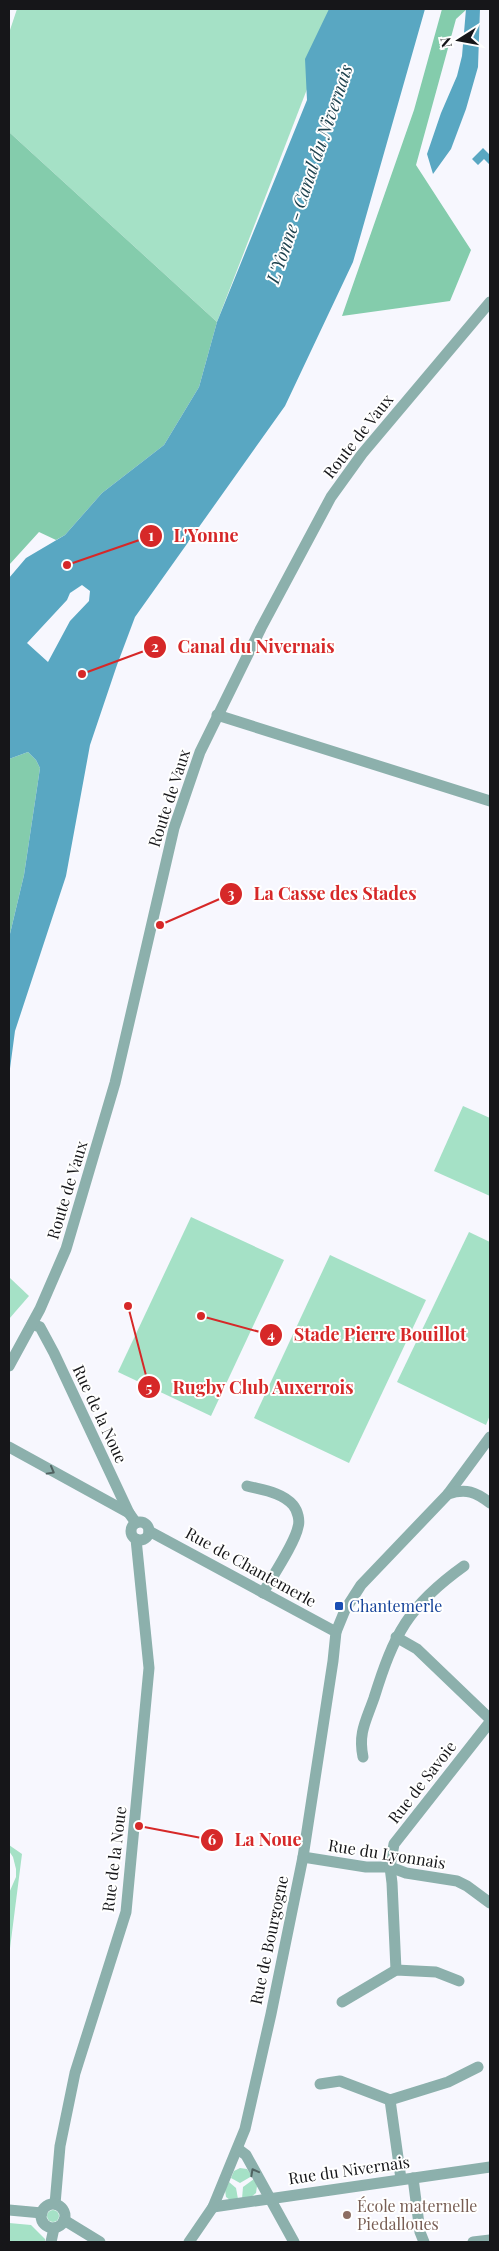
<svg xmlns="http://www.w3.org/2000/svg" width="499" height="2251" viewBox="0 0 499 2251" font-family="'Playfair Display',serif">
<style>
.green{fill:#a5e1c6}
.forest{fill:#84ccac}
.water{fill:#59a7c2;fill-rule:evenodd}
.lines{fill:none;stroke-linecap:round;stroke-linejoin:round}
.minor{stroke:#8cb0ac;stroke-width:11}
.oneway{stroke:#516362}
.transit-dot{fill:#1a4fb4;stroke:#fff;stroke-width:2}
.education-dot{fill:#8d6e63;stroke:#fff;stroke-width:2}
.labels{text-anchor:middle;stroke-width:4;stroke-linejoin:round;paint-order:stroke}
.street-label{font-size:16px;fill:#161619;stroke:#fff}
.transit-label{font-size:16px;fill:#164399;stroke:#fff;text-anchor:start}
.education-label{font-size:16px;fill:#785e54;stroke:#fff;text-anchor:start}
.water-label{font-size:18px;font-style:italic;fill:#1e424e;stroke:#fff}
.leader{fill:none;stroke:#d62828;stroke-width:2}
.callout-dot{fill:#d62828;stroke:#fff;stroke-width:2}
.mark-label{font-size:15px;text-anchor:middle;font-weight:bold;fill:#fff}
.callout-label{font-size:18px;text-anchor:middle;font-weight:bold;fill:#d62828;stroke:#fff;stroke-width:4;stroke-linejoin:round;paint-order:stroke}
</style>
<rect width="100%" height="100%" fill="#f7f7fe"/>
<g class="green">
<polygon points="17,9 338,9 217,322 9,132 9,33"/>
<polygon points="463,1106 490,1118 490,1196 434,1171"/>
<polygon points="191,1217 284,1260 211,1416 118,1372"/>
<polygon points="469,1232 490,1242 490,1415 486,1425 397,1382"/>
<polygon points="330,1255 426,1300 349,1463 254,1418"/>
<polygon points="10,1278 29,1296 9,1319 9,1279"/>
<polygon points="9,1845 22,1854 9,1956 9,1893 16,1877 16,1869 13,1857 9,1851"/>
<polygon points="240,2168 247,2169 252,2176 240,2183 231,2178 234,2171"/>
<polygon points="254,2179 257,2186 256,2193 251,2197 242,2199 243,2187"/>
<polygon points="229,2182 236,2188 238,2199 230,2200 226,2197 225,2190"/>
<circle cx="53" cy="2216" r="6"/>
<polygon points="9,2223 31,2225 45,2239 45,2242 9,2242"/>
</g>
<g class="forest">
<polygon points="442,9 467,9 456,19 416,165 471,250 450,301 342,316 414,110"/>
<polygon points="9,132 217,322 199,387 164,445 102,493 65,535 56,540 39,532 9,565"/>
<polygon points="28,752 36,760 40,768 24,875 9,938 9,759"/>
</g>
<g class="water">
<path d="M329,9H425L353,262L285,406L135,617L117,665L90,745L66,876L15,1031L9,1076V938L24,875L40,768L36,760L28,752L9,759V578L26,558L65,535L102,493L164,445L199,387L217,322L307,100L305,59ZM82,585L90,591L89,601L70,621L48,662L27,643L67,600L70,593Z"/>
<polygon points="466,9 480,9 478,67 466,109 451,149 433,174 427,154 441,113 457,76 462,56"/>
<polygon points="483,148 490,155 490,165 484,159 478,165 472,159"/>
</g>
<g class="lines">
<g class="minor">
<polyline points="217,715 490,801"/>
<polyline points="32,1324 40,1327 54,1353 129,1513 136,1523"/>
<polyline points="9,1366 40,1309 66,1249 115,1083 174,828 200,752 261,628 331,497 362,454 490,302"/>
<polyline points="9,1447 129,1513"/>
<path d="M247,1486C262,1490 282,1492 293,1505C298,1511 300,1521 298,1527C295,1543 272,1577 263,1593"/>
<polyline points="448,1494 490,1437"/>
<circle cx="140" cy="1531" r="9"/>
<polyline points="149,1531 336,1632"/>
<polyline points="396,1637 417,1649 490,1719"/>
<path d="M363,1757C358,1733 366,1721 374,1698C394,1634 408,1606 464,1566"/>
<polyline points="303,1857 366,1867 390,1867 406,1873 457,1881 467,1886 490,1903"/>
<polyline points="396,1970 392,1883 390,1867 394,1844 490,1722"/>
<polyline points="342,2002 396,1970 436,1972 459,1981"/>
<polyline points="320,2084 340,2081 390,2100 448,2082 478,2067"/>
<polyline points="390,2100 401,2179"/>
<polyline points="238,2149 246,2155 294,2242"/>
<polyline points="413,2178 420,2232 424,2242"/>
<polyline points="55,2204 60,2146 75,2073 126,1912 149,1668 136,1539"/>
<circle cx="53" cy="2216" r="12"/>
<polyline points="213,2207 490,2167"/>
<polyline points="9,2210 42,2213"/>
<polyline points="64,2220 100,2242"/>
<polyline points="51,2242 54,2228"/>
<path d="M189,2242L213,2207L245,2129L271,2014L303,1857L333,1661L336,1632L345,1610L361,1585L448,1494C466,1488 476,1492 490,1503"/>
<polyline points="473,2242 490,2240"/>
</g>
</g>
<defs><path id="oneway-chevron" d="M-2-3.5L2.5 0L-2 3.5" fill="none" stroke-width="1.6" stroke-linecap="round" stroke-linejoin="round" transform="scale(1.25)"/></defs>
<g class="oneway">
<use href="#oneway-chevron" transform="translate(51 1471) rotate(29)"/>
<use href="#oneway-chevron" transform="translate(254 2172) rotate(-118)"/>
</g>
<rect class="transit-dot" x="334" y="1601" width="10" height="10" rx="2.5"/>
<circle class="education-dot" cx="347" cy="2215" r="5"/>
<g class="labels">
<g class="street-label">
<text transform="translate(358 436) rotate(-52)" y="6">Route de Vaux</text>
<text transform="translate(169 798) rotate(-72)" y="6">Route de Vaux</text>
<text transform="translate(67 1190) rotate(-73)" y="6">Route de Vaux</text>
<text transform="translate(100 1414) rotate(65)" y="6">Rue de la Noue</text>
<text transform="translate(251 1567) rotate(29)" y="6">Rue de Chantemerle</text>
<text transform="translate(422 1782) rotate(-52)" y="6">Rue de Savoie</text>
<text transform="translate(387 1854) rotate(9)" y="6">Rue du Lyonnais</text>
<text transform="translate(114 1859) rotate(-83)" y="6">Rue de la Noue</text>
<text transform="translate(269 1940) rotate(-78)" y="6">Rue de Bourgogne</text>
<text transform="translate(349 2170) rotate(-8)" y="6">Rue du Nivernais</text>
</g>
<g class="transit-label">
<text x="349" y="1612">Chantemerle</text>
</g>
<g class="education-label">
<text x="357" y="2212">École maternelle<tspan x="357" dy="18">Piedalloues</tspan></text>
</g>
<g class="water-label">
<text transform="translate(310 174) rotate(-71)" y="6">L'Yonne - Canal du Nivernais</text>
</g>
</g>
<path class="leader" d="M67 565L151 536M82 674L155 647M160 925L231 894M201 1316L271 1335M128 1306L149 1387M139 1826L212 1840"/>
<g class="callout-dot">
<circle cx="67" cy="565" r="5"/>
<circle cx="82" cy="674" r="5"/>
<circle cx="160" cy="925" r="5"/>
<circle cx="201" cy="1316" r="5"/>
<circle cx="128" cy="1306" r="5"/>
<circle cx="139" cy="1826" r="5"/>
<circle cx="151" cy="536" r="12"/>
<circle cx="155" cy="647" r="12"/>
<circle cx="231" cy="894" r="12"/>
<circle cx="271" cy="1335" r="12"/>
<circle cx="149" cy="1387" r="12"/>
<circle cx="212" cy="1840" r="12"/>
</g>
<g class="mark-label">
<text x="151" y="541">1</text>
<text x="155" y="652">2</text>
<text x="231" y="899">3</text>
<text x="271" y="1340">4</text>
<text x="149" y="1393">5</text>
<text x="212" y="1845">6</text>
</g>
<g class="callout-label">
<text x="206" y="542">L'Yonne</text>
<text x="256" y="653">Canal du Nivernais</text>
<text x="335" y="900">La Casse des Stades</text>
<text x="380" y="1341">Stade Pierre Bouillot</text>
<text x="263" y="1394">Rugby Club Auxerrois</text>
<text x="268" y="1846">La Noue</text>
</g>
<rect width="499" height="2251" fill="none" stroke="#161619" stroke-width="20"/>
<g transform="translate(459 40) rotate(259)" stroke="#ffffff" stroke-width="4" paint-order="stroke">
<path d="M0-4L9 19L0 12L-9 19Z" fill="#161619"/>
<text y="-8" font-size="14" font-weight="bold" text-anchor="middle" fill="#161619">N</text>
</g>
</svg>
